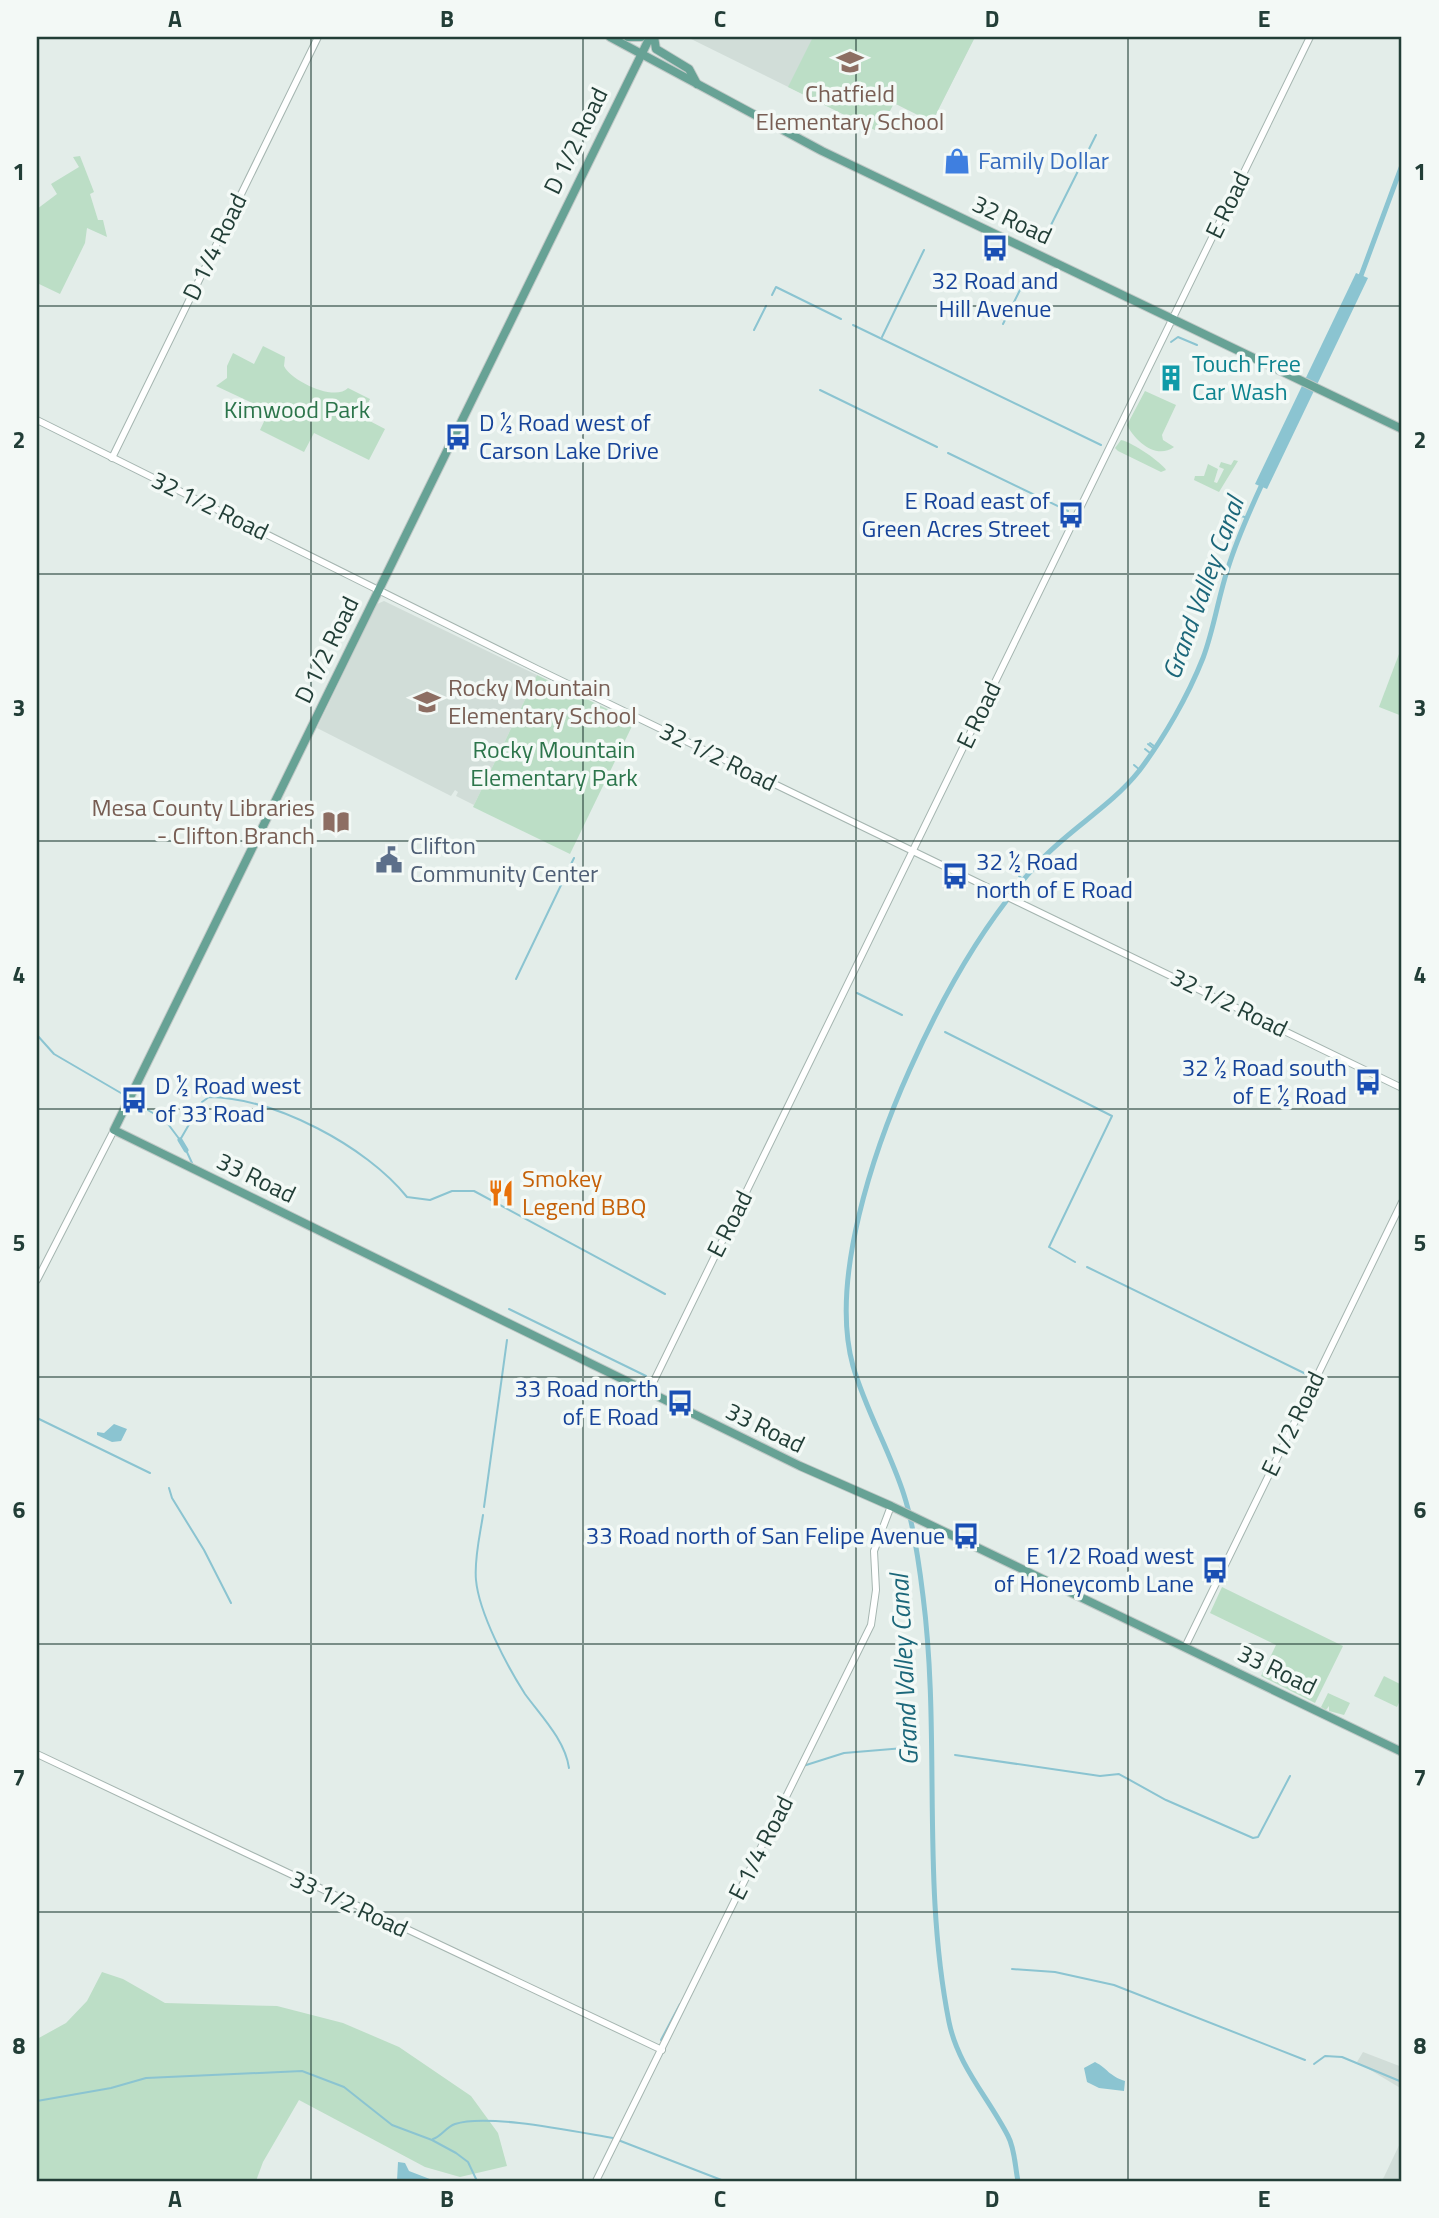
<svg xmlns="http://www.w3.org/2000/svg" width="1439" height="2218" viewBox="0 0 1439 2218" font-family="'Titillium Web',sans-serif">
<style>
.built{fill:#d1ddd8}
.green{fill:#bcdec6}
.water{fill:#8bc4d1}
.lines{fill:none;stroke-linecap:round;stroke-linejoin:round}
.stream{stroke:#8bc4d1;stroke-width:2}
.canal{stroke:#8bc4d1;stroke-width:5}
.minor-casing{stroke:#a5b5b0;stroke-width:8}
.major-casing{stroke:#c1c9c7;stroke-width:10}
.minor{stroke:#fff;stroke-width:6}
.major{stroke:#67a295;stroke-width:8}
.grid{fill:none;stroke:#223e37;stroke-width:2;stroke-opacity:0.55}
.labels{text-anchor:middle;stroke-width:7;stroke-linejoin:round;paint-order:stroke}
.education-label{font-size:24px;fill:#785e54;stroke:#f3f9f6}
.street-label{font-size:24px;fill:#223e37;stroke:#f3f9f6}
.shop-label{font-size:24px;fill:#366cbe;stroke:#f3f9f6;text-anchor:start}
.transit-label{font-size:24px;fill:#164399;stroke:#f3f9f6;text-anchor:end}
.culture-label{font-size:24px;fill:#0d838f;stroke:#f3f9f6;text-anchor:start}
.park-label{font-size:24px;fill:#2c754b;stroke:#f3f9f6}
.service-label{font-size:24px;fill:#4e5e75;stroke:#f3f9f6;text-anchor:start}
.food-label{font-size:24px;fill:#c56008;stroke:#f3f9f6;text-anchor:start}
.water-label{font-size:26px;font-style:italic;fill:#1c677a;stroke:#f3f9f6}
.neatline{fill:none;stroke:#223e37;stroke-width:2.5}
.grid-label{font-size:23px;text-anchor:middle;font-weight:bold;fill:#223e37}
</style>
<rect width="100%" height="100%" fill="#e3ede9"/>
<g class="built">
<polygon points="687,37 975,37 932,122 894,103 879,132"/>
<polygon points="384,601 537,675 474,805 456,796 458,792 455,790 451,796 317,728 377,604"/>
<polygon points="1363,2052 1402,2067 1402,2089 1357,2062"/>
<polygon points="1402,2139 1402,2181 1381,2181 1384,2177"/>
</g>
<g class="green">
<polygon points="813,37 975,37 932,122 894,103 879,132 788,87"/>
<polygon points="80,156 94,192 90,194 98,220 103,220 107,237 87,228 85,243 60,294 37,283 37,209 57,194 51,184 79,167 73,157"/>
<path d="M263,346L285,357L284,366C291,381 335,402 348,388L370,399L362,417L385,429L369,460L314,433L304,452L260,430L269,411L216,386L227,378V366L233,353L254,364Z"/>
<path d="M1145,391L1176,405L1162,435L1163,440L1174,447C1156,460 1135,441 1127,425Z"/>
<path d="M1121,440C1132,442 1161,462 1166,470L1161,472L1118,451L1115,448Z"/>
<polygon points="1234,460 1238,461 1219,492 1194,480 1195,476 1204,476 1208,464 1218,469 1214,482 1217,483 1224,469 1219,467 1221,462 1231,465"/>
<polygon points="1402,646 1402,716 1379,707"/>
<polygon points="537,675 634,722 570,854 473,807"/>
<polygon points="1222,1587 1343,1646 1315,1703 1261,1676 1276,1645 1210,1613"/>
<polygon points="1384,1676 1402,1685 1402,1696 1397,1707 1374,1696"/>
<polygon points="1328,1693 1350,1703 1344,1715 1329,1711 1329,1706 1326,1710 1321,1707"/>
<polygon points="102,1972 123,1979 165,2003 277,2006 343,2023 399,2047 471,2096 498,2133 507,2166 460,2177 425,2167 299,2100 263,2162 256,2181 37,2181 37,2039 66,2023 87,2001"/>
</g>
<g class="water">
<polygon points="1356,273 1368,278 1267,489 1255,484"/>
<polygon points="114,1424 127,1429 121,1441 112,1442 97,1435 97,1432 104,1433"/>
<path d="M1095,2062C1107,2068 1109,2076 1125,2081L1124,2091L1099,2088L1087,2082L1084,2068Z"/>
<polygon points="398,2162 405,2163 409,2171 435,2181 397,2181"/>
</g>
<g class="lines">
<g class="stream">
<polyline points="1043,241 1096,135"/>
<polyline points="772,295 776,287 841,319"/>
<polyline points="1003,324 1025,280"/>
<polyline points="853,325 1101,445"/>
<polyline points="754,330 766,306"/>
<polyline points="882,337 924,250"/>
<polyline points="1171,342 1178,337 1197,345"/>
<polyline points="820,390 937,447"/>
<polyline points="948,453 1068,511"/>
<polyline points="1241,516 1248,518"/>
<polyline points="1150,743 1154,746"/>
<polyline points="1148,744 1153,748"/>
<polyline points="1145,749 1150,753"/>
<polyline points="1134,765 1140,770"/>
<polyline points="1038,855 1042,858"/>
<polyline points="1019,876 1024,880"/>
<polyline points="516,979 574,858"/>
<polyline points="857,993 902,1015"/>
<polyline points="945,1032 1112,1116 1049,1247 1075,1262"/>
<polyline points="37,1035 54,1054 126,1096"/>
<path d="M139,1105L165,1120L180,1140L202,1102L209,1097C275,1098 366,1146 407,1197L430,1200L452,1191H474L665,1294"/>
<polyline points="186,1150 192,1163"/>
<polyline points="1087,1267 1310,1376"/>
<polyline points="509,1309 646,1376"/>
<polyline points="37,1418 150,1473"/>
<polyline points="169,1488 172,1498 204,1550 231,1603"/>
<polyline points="484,1507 507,1340"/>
<path d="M483,1515C480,1535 474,1559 476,1580C479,1613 507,1666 525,1694C541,1716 565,1740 569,1768"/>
<polyline points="955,1755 1100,1776 1119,1774 1166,1800 1253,1838 1258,1837 1290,1776"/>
<polyline points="803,1766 844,1753 904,1748"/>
<polyline points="1012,1969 1055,1972 1114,1985 1305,2060"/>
<polyline points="661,2040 680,2004"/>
<polyline points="1314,2064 1325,2056 1342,2057 1402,2082"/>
<polyline points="37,2101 111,2088 146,2078 302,2071 344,2087 392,2125 432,2140 456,2153 468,2162 477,2181"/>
<path d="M433,2139C442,2136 446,2127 455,2124C487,2113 577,2132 613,2138"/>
<polyline points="618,2140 724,2181"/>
</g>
<g class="canal">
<polyline points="1359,281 1402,165"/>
<polyline points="180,1140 186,1150"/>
<path d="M1018,2181C1015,2167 1015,2149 1008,2136C988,2097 958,2066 949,2022C921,1881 941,1737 923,1596C919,1563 914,1526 904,1495C890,1451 866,1411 853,1366C829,1280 874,1149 910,1069C943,995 986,917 1043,858C1073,827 1112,805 1139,771C1164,738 1188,696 1203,658C1214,629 1218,598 1228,568C1237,539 1250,510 1263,482"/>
</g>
<g class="minor-casing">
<g id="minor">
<polyline points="37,420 537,669 1402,1088"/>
<polyline points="112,458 318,37"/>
<polyline points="37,1280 114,1130"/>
<polyline points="648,1393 1310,37"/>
<polyline points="1185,1647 1402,1202"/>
<polyline points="37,1754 662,2050"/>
<polyline points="596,2181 871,1625 876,1590 874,1551 891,1506"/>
</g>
</g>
<g class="major-casing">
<g id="major">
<polyline points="610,37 822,151 1402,429"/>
<polyline points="628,37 641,37"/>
<polyline points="650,37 114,1130 800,1466 891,1506 1402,1752"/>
<polyline points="654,37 656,49 689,69 697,84"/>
</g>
</g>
<use href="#minor" class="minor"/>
<use href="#major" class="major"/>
</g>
<path class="grid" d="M311,37V2181M583,37V2181M856,37V2181M1128,37V2181M37,306H1402M37,574H1402M37,841H1402M37,1109H1402M37,1377H1402M37,1644H1402M37,1912H1402"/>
<defs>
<g id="school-bare" transform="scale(2.1)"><path d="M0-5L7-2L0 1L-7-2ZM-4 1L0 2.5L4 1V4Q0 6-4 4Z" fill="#8d6e63" stroke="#f3f9f6" stroke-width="2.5" paint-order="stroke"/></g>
<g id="shop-bare" transform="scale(2.1)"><path d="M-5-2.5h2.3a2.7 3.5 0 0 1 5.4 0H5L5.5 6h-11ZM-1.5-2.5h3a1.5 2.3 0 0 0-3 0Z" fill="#3f7fe0" stroke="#f3f9f6" stroke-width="2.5" paint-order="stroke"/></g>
<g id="bus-bare" transform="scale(2.1)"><path d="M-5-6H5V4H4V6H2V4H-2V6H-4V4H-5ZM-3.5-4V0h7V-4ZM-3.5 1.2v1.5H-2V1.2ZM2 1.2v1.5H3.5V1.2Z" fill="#1a4fb4" stroke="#f3f9f6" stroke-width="2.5" paint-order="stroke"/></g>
<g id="building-bare" transform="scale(2.1)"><path d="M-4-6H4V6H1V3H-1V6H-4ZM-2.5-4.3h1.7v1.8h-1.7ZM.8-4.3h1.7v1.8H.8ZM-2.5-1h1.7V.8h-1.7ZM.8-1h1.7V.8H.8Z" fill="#0f9aa8" stroke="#f3f9f6" stroke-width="2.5" paint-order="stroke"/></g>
<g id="library-bare" transform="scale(2.1)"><path d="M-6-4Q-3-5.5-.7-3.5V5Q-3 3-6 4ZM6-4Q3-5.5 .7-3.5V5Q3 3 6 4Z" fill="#8d6e63" stroke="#f3f9f6" stroke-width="2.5" paint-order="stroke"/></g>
<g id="civic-bare" transform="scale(2.1)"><path d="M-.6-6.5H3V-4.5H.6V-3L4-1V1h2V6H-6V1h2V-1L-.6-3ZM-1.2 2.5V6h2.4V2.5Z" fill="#5c6f8a" stroke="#f3f9f6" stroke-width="2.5" paint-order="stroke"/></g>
<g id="restaurant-bare" transform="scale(2.1)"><path d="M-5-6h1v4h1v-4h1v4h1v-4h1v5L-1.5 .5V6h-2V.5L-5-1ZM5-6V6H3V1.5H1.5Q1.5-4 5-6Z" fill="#e8710a" stroke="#f3f9f6" stroke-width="2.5" paint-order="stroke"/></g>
</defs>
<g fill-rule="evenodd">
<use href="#school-bare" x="850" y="62"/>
<use href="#shop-bare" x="957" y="161"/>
<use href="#bus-bare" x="995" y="248"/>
<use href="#building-bare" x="1171" y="378"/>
<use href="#bus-bare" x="458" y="437"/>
<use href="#bus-bare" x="1071" y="515"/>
<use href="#school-bare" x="427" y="702"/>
<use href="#library-bare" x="336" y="822"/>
<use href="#civic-bare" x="389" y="860"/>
<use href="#bus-bare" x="955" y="876"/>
<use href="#bus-bare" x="1368" y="1082"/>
<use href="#bus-bare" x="134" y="1100"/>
<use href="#restaurant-bare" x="501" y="1193"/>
<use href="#bus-bare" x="680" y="1403"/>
<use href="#bus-bare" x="966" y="1536"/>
<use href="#bus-bare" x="1215" y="1570"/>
</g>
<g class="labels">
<g class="education-label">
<text x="850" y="102">Chatfield<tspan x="850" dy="28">Elementary School</tspan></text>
<text x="448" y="696" text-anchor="start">Rocky Mountain<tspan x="448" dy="28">Elementary School</tspan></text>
<text x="315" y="816" text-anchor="end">Mesa County Libraries<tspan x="315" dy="28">- Clifton Branch</tspan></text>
</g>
<g class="street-label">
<text transform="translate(576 141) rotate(-64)" y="8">D 1/2 Road</text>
<text transform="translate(1228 205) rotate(-64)" y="8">E Road</text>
<text transform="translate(1012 220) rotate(25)" y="8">32 Road</text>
<text transform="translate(215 247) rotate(-64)" y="8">D 1/4 Road</text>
<text transform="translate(210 506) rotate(26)" y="8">32 1/2 Road</text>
<text transform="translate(327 650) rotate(-64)" y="8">D 1/2 Road</text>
<text transform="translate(979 715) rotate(-64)" y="8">E Road</text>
<text transform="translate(718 757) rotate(26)" y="8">32 1/2 Road</text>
<text transform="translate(1229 1003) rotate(26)" y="8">32 1/2 Road</text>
<text transform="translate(256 1178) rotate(26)" y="8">33 Road</text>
<text transform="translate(730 1224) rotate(-63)" y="8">E Road</text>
<text transform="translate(1293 1424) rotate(-64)" y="8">E 1/2 Road</text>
<text transform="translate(765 1428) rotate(26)" y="8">33 Road</text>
<text transform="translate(1277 1670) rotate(26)" y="8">33 Road</text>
<text transform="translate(761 1848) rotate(-63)" y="8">E 1/4 Road</text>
<text transform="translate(349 1904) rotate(25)" y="8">33 1/2 Road</text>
</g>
<g class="shop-label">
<text x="978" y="169">Family Dollar</text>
</g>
<g class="transit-label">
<text x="995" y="289" text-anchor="middle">32 Road and<tspan x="995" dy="28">Hill Avenue</tspan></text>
<text x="479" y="431" text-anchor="start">D ½ Road west of<tspan x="479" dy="28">Carson Lake Drive</tspan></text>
<text x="1050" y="509">E Road east of<tspan x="1050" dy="28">Green Acres Street</tspan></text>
<text x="976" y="870" text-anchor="start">32 ½ Road<tspan x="976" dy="28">north of E Road</tspan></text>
<text x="1347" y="1076">32 ½ Road south<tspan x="1347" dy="28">of E ½ Road</tspan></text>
<text x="155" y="1094" text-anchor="start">D ½ Road west<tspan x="155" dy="28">of 33 Road</tspan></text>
<text x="659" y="1397">33 Road north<tspan x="659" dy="28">of E Road</tspan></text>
<text x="945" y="1544">33 Road north of San Felipe Avenue</text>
<text x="1194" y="1564">E 1/2 Road west<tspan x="1194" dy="28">of Honeycomb Lane</tspan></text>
</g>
<g class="culture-label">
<text x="1192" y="372">Touch Free<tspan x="1192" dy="28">Car Wash</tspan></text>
</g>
<g class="park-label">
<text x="297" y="418">Kimwood Park</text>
<text x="554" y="758">Rocky Mountain<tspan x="554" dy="28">Elementary Park</tspan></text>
</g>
<g class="service-label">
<text x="410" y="854">Clifton<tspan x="410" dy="28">Community Center</tspan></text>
</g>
<g class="food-label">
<text x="522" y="1187">Smokey<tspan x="522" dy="28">Legend BBQ</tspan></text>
</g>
<g class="water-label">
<text transform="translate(1203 588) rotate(-70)" y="9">Grand Valley Canal</text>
<text transform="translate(904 1670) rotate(-93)" y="9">Grand Valley Canal</text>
</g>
</g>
<rect width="1439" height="2218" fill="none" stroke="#f3f9f6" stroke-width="77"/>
<rect x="38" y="38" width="1362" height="2142" class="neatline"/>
<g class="grid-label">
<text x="175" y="27">A</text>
<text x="447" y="27">B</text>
<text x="720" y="27">C</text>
<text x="992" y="27">D</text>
<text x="1264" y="27">E</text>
<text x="19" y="180">1</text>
<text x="1420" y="180">1</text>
<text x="19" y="448">2</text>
<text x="1420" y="448">2</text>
<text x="19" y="716">3</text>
<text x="1420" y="716">3</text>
<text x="19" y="983">4</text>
<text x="1420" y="983">4</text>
<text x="19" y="1251">5</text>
<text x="1420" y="1251">5</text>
<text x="19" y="1518">6</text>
<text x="1420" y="1518">6</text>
<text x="19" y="1786">7</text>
<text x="1420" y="1786">7</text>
<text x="19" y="2054">8</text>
<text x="1420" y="2054">8</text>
<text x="175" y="2207">A</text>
<text x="447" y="2207">B</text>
<text x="720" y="2207">C</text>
<text x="992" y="2207">D</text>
<text x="1264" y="2207">E</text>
</g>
</svg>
